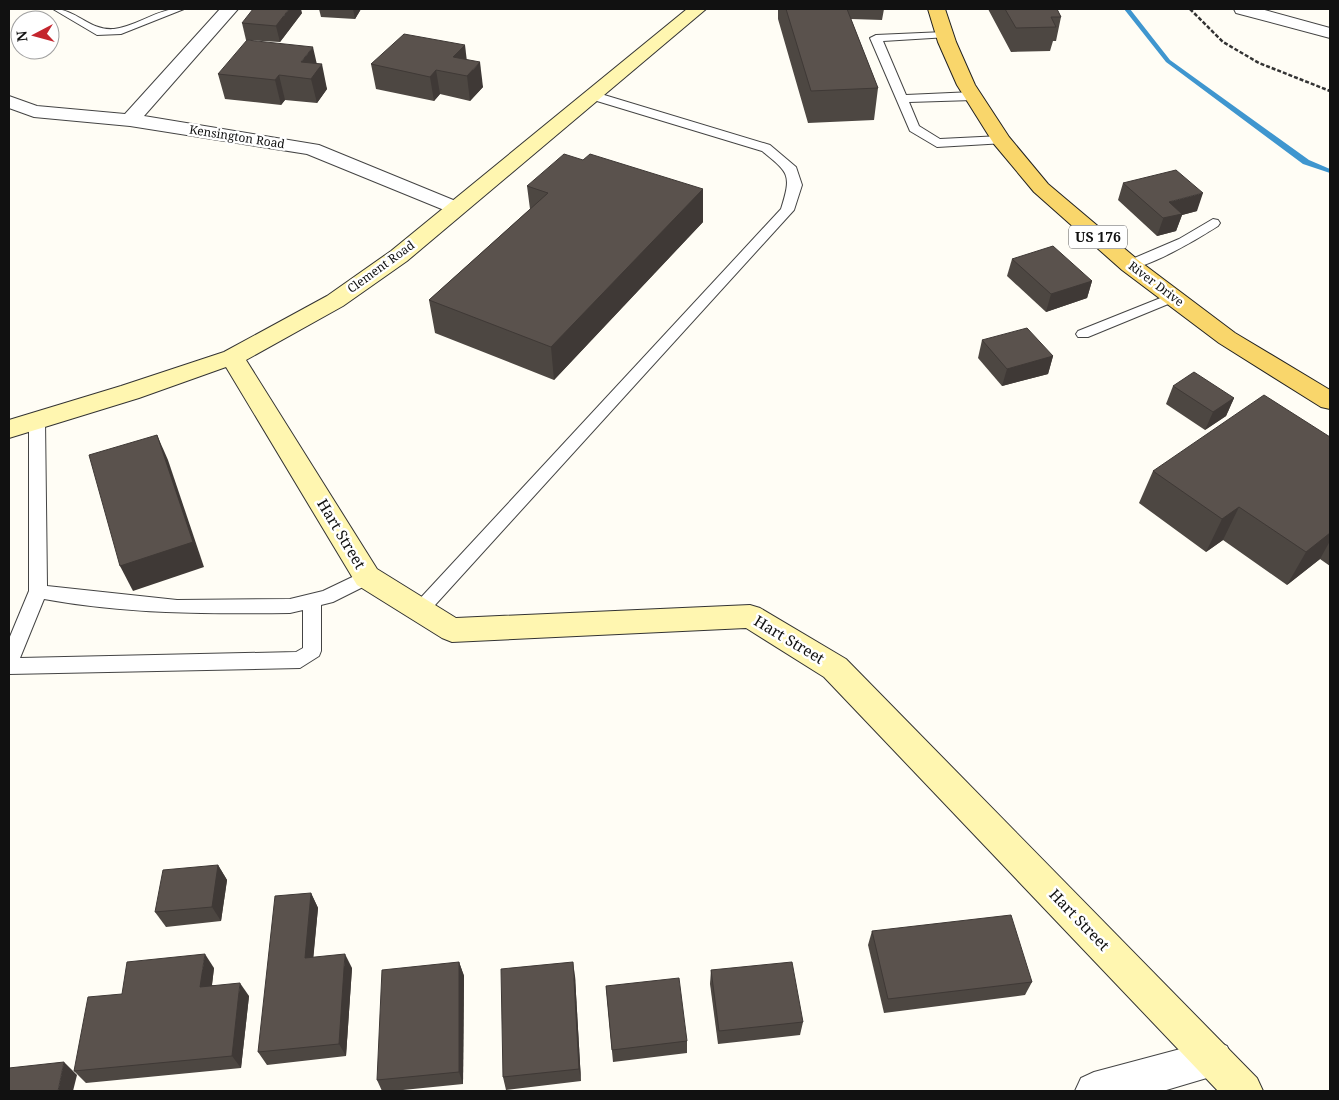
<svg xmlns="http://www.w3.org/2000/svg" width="1339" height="1100" viewBox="0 0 1339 1100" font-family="'Noto Serif',serif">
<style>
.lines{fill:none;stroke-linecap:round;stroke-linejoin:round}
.stream{fill:#3f96cf;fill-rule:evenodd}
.lane-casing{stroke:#444;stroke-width:2}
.street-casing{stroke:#444;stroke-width:2}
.secondary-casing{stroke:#333;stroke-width:2}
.primary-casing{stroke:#222;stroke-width:2}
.path{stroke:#333;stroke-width:2.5;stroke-dasharray:4 2;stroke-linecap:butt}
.lane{fill:#fff;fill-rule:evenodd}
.street{fill:#fff;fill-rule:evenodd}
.secondary{fill:#fff6b0;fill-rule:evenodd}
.primary{fill:#f9d66b;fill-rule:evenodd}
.wall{fill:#4d4742}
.shaded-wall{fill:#3f3936}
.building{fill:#5a524d;stroke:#3f3936}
.labels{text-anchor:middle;stroke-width:5;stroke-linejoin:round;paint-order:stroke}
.far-street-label{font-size:12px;fill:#111;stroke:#fff}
.shield{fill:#fff;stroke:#585858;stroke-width:1}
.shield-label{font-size:14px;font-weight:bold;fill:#111}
.street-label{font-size:15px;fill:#111;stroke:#fff}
</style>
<rect width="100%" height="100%" fill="#fffdf5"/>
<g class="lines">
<polygon class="stream" points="1124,9 1130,9 1170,60 1309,160 1330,169 1330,173 1303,164 1166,62"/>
<g class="lane-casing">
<g id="lane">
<path d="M53,9C77,9 89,31 114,29C139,26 159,7 184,9L121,34L97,35Z"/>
<polygon points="944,32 948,33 948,37 883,41 906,95 973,92 979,96 973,100 909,102 919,126 940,139 1001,136 1005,137 1007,140 1005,143 937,147 910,131 870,38 876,35"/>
<path d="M591,91L770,145L796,167L802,185L794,210L426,615L420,617L414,615L411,610L414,605L781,209C792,174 789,173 762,151L587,98L585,95Z"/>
<path d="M1213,219L1218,220L1220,223L1218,226C1201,237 1143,272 1125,268L1123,265L1125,262L1179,239Z"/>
<polygon points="1173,293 1178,294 1180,297 1178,300 1088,337 1078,337 1076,334 1078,331"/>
<path d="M37,415L43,416L45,420L47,586L177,600L290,599L323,591L367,570L373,572L376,577L373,582L333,602L321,605V651L319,656L300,668L9,674V639L29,591V420L31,416ZM44,599C125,614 207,614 290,613L303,610V648L296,652L20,658Z"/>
</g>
</g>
<g class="street-casing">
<g id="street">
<polygon points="220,9 238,9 144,116 319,145 463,204 466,208 463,212 456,214 449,212 307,154 130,126 34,117 9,108 9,96 37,106 125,114"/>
<polygon points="1234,9 1261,9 1330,28 1330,38 1236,13"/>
<polygon points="1214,1040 1227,1046 1233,1059 1227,1072 1163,1091 1075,1091 1081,1078 1094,1072"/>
</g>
</g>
<g class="secondary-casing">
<polygon id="secondary" points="687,9 706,9 407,261 343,306 246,360 377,569 456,618 750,605 760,608 846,659 1257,1078 1263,1091 1218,1091 824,677 746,628 452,642 442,638 357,585 226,367 139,398 9,438 9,420 121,386 224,352 327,296 391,251"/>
</g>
<g class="primary-casing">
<polygon id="primary" points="928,9 945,9 956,42 975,85 1009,137 1048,184 1138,260 1235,333 1330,390 1330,409 1321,407 1219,343 1122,270 1034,192 994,144 957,85 938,42"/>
</g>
<polyline class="path" points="1190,9 1223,42 1259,63 1330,91"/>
<use href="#lane" class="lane"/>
<use href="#street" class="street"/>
<use href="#secondary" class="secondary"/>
<use href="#primary" class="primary"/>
</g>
<g class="wall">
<polygon points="319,9 361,9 355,19 321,17"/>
<polygon points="778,9 884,9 882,20 851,19 878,88 874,120 808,123 778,19"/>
<polygon points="988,9 1057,9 1061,17 1056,41 1053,41 1050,51 1011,52"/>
<polygon points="302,13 280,42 246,40 242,23"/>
<polygon points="467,60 483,87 470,101 440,94 434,101 376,89 371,64"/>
<polygon points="317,64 327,89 317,103 285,100 281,105 225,99 218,74"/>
<polygon points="1123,183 1197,211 1182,215 1176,231 1157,236 1118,200"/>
<polygon points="527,186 703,189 703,222 554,380 435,333 429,300 530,209"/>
<polygon points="1012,259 1092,281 1087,298 1046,312 1007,276"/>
<polygon points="982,340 1053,356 1048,374 1002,386 978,358"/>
<polygon points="1173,386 1234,398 1226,416 1205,430 1166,404"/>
<polygon points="1330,437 1330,566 1320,559 1287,585 1223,540 1206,552 1139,503 1153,471"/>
<polygon points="218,865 227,880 221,921 166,927 155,912"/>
<polygon points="311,893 318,908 313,958 352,968 346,1056 267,1065 258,1052"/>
<polygon points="872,931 1032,982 1025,995 884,1013 868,945"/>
<polygon points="459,962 464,976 463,1084 393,1091 382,1091 377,1080"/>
<polygon points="214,968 212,985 249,996 241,1068 86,1083 74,1071 122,994"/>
<polygon points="711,970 803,1022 800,1035 718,1044 710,984"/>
<polygon points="575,976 581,1081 506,1090 503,1077"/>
<polygon points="606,986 687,1041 687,1053 613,1062"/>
</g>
<g class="shaded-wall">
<polygon points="289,9 301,9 302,13 280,42 276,26"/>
<polygon points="353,9 361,9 355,19"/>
<polygon points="465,45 468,70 453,57"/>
<polygon points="313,47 318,69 322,64 327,89 317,103 311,79 301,62"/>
<polygon points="480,62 483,87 470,101 467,76"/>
<polygon points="436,70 440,94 434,101 430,77"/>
<polygon points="279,75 285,100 281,105 275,80"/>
<polygon points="703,189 703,222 554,380 551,347"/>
<polygon points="1203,193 1197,211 1182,215 1176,231 1157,236 1169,202"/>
<polygon points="1092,281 1087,298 1046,312 1051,294"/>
<polygon points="1053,356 1048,374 1002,386 1007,369"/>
<polygon points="1234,398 1226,416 1205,430 1213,412"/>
<polygon points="157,435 168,460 204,567 133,591 120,566"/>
<polygon points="1239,507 1223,540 1206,552 1222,519"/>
<polygon points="1330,533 1330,541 1320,559 1287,585 1306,552"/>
<polygon points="218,865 227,880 221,921 212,907"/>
<polygon points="311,893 318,908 312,972 305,958"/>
<polygon points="205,954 214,968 210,1000 200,987"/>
<polygon points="345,954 352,968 346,1056 339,1044"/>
<polygon points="459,962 464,976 463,1084 459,1072"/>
<polygon points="573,962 575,976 581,1081 579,1069"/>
<polygon points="240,983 249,996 241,1068 232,1056"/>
<polygon points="64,1062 77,1075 73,1091 58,1091"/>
</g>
<g class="building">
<polygon points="253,9 289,9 276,26 242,23"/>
<polygon points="786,9 847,9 878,88 811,91"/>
<polygon points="1005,9 1057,9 1061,17 1051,17 1056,27 1016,28"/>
<polygon points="404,34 465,45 453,57 480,62 467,76 436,70 430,77 371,64"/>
<polygon points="247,40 313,47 301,62 322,64 311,79 279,75 275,80 218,74"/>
<polygon points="564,154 583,160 590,154 703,189 551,347 429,300 548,193 527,186"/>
<polygon points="1176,170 1203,193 1169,202 1182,214 1163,218 1123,183"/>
<polygon points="1053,246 1092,281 1051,294 1012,259"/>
<polygon points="1027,328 1053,356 1007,369 982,340"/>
<polygon points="1194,372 1234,398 1213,412 1173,386"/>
<polygon points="1264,395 1330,437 1330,533 1306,552 1239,507 1222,519 1153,471"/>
<polygon points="157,435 193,542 120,566 89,455"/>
<polygon points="218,865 212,907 155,912 163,870"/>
<polygon points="311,893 305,958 345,954 339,1044 258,1052 275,896"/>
<polygon points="1011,915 1032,982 888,999 872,931"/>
<polygon points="205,954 200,987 240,983 232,1056 74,1071 88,997 122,994 127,962"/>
<polygon points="459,962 459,1072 377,1080 382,970"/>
<polygon points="573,962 579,1069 503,1077 501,969"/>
<polygon points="792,962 803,1022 719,1031 711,970"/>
<polygon points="679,978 687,1041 612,1050 606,986"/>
<polygon points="64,1062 58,1091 9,1091 9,1068"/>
</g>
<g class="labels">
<g class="far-street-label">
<text transform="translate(237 137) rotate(9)" y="4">Kensington Road</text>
<text transform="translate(381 267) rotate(-36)" y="4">Clement Road</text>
<text transform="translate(1156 284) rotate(37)" y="4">River Drive</text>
</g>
<rect class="shield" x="1069" y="225.5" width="58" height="23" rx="4"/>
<g class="shield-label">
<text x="1098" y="242">US 176</text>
</g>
<g class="street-label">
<text transform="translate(341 534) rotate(59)" y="5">Hart Street</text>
<text transform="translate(789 640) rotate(31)" y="5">Hart Street</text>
<text transform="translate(1079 920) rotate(46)" y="5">Hart Street</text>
</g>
</g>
<rect width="1339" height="1100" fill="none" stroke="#111111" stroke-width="20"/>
<g transform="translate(35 35) rotate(264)"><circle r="24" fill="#ffffff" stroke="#a0a0a0"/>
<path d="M0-4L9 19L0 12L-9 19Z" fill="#c4262e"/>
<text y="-8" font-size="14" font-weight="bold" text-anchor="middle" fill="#111111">N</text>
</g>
</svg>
